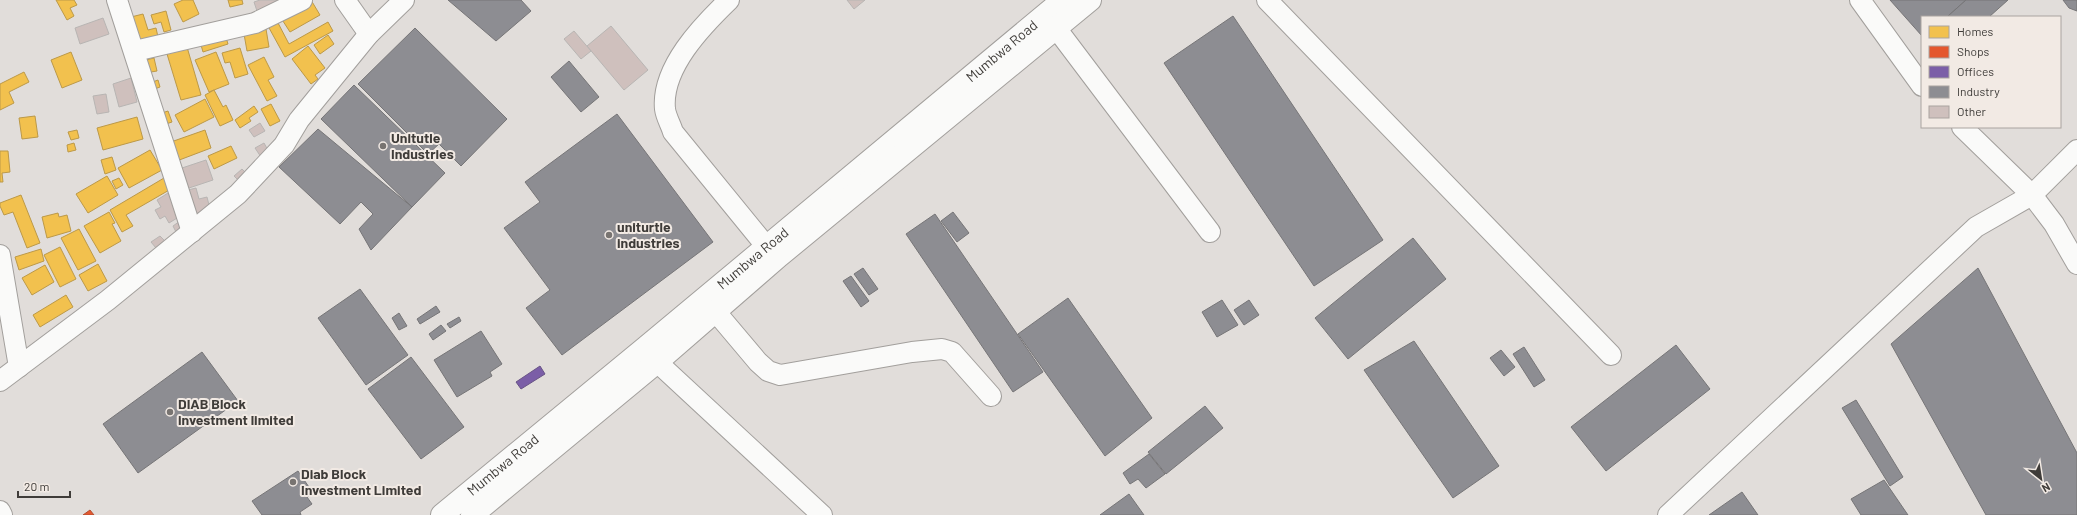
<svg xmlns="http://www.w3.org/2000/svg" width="2077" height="515" viewBox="0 0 2077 515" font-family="Barlow,sans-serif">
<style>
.homes{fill:#f2c14e;stroke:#bc9948}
.shops{fill:#e4572e;stroke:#b24f31}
.offices{fill:#7b5ea7;stroke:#695486}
.industry{fill:#8d8d92;stroke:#767577}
.building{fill:#cfc0bd;stroke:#b8b5b3}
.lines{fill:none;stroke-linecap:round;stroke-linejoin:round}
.minor-casing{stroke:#a29f9c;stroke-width:22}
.major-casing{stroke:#a29f9c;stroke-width:24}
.minor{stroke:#fafaf9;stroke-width:20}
.major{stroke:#fafaf9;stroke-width:22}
.poi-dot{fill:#787471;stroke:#f2eae4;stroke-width:1.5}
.labels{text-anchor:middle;stroke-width:4;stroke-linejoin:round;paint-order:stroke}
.street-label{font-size:14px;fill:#3f3c39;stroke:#f2eae4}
.poi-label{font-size:14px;font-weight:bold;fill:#3f3c39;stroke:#f2eae4;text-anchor:start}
</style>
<rect width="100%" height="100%" fill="#e1ddda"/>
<g class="homes">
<polygon points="56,0 74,0 77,5 70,8 74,16 67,20"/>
<polygon points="183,0 193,0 199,14 183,22 174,4"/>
<polygon points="228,0 242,0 243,4 230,7"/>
<polygon points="311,0 320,15 290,32 281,18"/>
<polygon points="166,11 171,30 164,32 161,22 154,24 151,15"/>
<polygon points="143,14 148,30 156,28 158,37 139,43 131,17"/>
<polygon points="277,21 289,44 328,22 333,31 285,57 268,26"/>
<polygon points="266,29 269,47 247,51 244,34"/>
<polygon points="224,31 228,44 203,52 199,38"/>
<polygon points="328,35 334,44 320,54 314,45"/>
<polygon points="308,46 325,68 315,75 318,79 311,84 292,59"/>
<polygon points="187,47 201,95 181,100 167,54"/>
<polygon points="240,48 248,74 235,78 230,62 225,63 222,53"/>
<polygon points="71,52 82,80 62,88 51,60"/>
<polygon points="216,52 229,84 209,92 195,60"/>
<polygon points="264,57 274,77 268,80 277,96 267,101 248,65"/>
<polygon points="154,58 157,71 145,73 142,61"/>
<polygon points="24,72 29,82 9,92 14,103 0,110 0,84"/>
<polygon points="158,80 160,87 152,90 150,83"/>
<polygon points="214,90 223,107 226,105 233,120 220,126 205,95"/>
<polygon points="205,99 214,117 184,132 175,115"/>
<polygon points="271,104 280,121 270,126 261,109"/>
<polygon points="254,106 258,112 249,118 251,121 240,128 235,120"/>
<polygon points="168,111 172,122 163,125 159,114"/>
<polygon points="35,116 38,137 22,139 19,118"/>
<polygon points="137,117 143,139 103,150 97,128"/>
<polygon points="77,130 79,138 71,140 68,132"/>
<polygon points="205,130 211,148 174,162 168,143"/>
<polygon points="74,143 76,150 68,152 67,145"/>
<polygon points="231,146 237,158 214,169 208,156"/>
<polygon points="150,150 162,170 129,188 118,168"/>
<polygon points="0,151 8,151 10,172 2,173 3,182 0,182"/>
<polygon points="112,157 116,170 105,174 101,160"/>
<polygon points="107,176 118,195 88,213 76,194"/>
<polygon points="119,178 123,185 116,189 112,181"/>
<polygon points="164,178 171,189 126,215 133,226 122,232 110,210"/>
<polygon points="21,195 40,243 27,248 13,212 4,215 0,206 0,203"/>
<polygon points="109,212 115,223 112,224 121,241 100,253 84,226"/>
<polygon points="58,213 59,217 67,215 71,231 47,238 42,217"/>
<polygon points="79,229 96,261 78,270 61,238"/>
<polygon points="60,247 76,279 60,287 44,255"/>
<polygon points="41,249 44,261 19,270 15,257"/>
<polygon points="98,264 107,281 88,291 79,275"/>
<polygon points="45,265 54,282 32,295 22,278"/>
<polygon points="66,295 73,307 40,327 33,315"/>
</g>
<polygon class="shops" points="90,510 94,515 83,515"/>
<polygon class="offices" points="540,366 545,374 521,389 516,382"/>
<g class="industry">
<polygon points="448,0 521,0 531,11 496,41"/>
<polygon points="1890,0 1966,0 1947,17 1922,17 1922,36"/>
<polygon points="1966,0 2008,0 1989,17 1947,17"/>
<polygon points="2063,0 2077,0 2077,11 2069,8"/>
<polygon points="1233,16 1383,240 1314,286 1164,63"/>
<polygon points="415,28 507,119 461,166 439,144 428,154 358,84"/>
<polygon points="569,61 599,97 581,112 551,77"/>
<polygon points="354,85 445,173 412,207 321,119"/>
<polygon points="617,114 713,242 562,355 526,308 550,290 504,228 540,202 525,182"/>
<polygon points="318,129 412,207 371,250 359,229 373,214 361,202 340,224 279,167"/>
<polygon points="953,212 969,233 957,242 941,221"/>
<polygon points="935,214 1043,372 1013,392 906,234"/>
<polygon points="1413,238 1446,279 1348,359 1315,318"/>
<polygon points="863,268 878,289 869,295 854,274"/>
<polygon points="1978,268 2077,453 2077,515 1986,515 1891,344"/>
<polygon points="851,276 869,301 861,307 843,281"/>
<polygon points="360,289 408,355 366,385 318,318"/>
<polygon points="1068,298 1152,418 1105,456 1018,334"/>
<polygon points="1222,300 1238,325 1217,337 1202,312"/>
<polygon points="1249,300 1259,315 1244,325 1234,310"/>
<polygon points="436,306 440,312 420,324 417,319"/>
<polygon points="399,313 407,326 399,330 392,318"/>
<polygon points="459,317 461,321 450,328 447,324"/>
<polygon points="441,325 446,331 433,340 429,334"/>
<polygon points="481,331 502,364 490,372 492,376 457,397 434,360"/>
<polygon points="1414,341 1499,466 1453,498 1364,370"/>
<polygon points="1676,345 1710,389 1606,471 1571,427"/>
<polygon points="1524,347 1545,380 1534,387 1513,354"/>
<polygon points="1501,350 1515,367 1504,376 1490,358"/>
<polygon points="202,352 238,401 138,473 103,424"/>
<polygon points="411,357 464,427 421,459 368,389"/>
<polygon points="1856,400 1903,477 1890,486 1842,408"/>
<polygon points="1205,406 1223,428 1166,474 1148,452"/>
<polygon points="1149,454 1165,474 1146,488 1138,479 1130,484 1123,473"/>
<polygon points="298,471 313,493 307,497 312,504 300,512 301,515 262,515 252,501"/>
<polygon points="1884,480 1908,515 1861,515 1851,499"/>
<polygon points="1742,492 1758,515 1709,515"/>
<polygon points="1129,494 1144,515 1100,515"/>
</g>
<g class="building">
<polygon points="260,0 289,0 258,14 254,2"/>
<polygon points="847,0 865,0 854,9"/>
<polygon points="103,18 109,34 80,44 75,28"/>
<polygon points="611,26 648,70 624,90 587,46"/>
<polygon points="574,31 591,51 581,59 564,39"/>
<polygon points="131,78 137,102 119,107 113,84"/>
<polygon points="106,94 109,112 97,114 93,96"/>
<polygon points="260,123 265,131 254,137 249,130"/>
<polygon points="264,143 269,152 261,157 255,148"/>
<polygon points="206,160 213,180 186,189 179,169"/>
<polygon points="242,169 248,175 240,182 234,176"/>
<polygon points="196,188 199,199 207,197 210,209 195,214 188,190"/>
<polygon points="168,193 182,215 169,223 165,216 160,219 155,210 161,207 157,200"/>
<polygon points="180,221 185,230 177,234 173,226"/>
<polygon points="160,236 165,241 156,248 151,242"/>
</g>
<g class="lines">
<g class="minor-casing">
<g id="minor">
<polyline points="117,0 192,232"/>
<polyline points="345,0 369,34"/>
<path d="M729,0C702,26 661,68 665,109C666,117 671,125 673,132L766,246"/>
<polyline points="1267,0 1611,355"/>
<polyline points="1860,0 1922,86"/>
<polyline points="1056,28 1210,232"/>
<polyline points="135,51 255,23 302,0"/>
<polyline points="1962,127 2032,195 2054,224 2077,264"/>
<polyline points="0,255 19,367"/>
<polyline points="715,311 758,362 768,371 780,375 912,352 942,349 952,352 991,396"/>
<polyline points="646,349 657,362 822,515"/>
<polyline points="0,381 108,300 238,194 284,145 299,120 369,34 404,0"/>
<polyline points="0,511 2,515"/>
<polyline points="1668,515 1976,227 2032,195 2077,150"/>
</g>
</g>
<g class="major-casing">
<g id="major">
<path id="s1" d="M442,515L645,348L1063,0"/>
<polyline points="472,515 657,362 779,256 1090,0"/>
</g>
</g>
<use href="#minor" class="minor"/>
<use href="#major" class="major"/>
</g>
<g class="poi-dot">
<circle cx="383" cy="146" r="4"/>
<circle cx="609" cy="235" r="4"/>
<circle cx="170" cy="412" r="4"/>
<circle cx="293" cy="482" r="4"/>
</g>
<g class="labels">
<g class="street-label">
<text dy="5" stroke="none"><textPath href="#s1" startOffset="727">Mumbwa Road</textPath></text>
<text dy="5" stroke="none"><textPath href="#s1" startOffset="403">Mumbwa Road</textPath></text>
<text dy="5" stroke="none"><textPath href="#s1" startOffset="79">Mumbwa Road</textPath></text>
</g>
<g class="poi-label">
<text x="391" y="143">Unitutle<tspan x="391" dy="16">Industries</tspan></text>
<text x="617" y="232">uniturtle<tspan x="617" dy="16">industries</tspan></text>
<text x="178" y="409">DIAB Block<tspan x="178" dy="16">investment limited</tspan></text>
<text x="301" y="479">Diab Block<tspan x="301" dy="16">Investment Limited</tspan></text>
</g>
</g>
<rect x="1921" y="16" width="140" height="112" fill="#f2eae4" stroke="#aaa4a0"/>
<rect x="1929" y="26" width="20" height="12" fill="#f2c14e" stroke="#aaa4a0"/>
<text x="1957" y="36" font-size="12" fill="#3f3c39">Homes</text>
<rect x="1929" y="46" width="20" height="12" fill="#e4572e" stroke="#aaa4a0"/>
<text x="1957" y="56" font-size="12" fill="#3f3c39">Shops</text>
<rect x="1929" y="66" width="20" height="12" fill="#7b5ea7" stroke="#aaa4a0"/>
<text x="1957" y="76" font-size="12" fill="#3f3c39">Offices</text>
<rect x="1929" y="86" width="20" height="12" fill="#8d8d92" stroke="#aaa4a0"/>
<text x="1957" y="96" font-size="12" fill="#3f3c39">Industry</text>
<rect x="1929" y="106" width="20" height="12" fill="#cfc0bd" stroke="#aaa4a0"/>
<text x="1957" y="116" font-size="12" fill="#3f3c39">Other</text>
<g transform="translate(2041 479) rotate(150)" stroke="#f2eae4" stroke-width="3" paint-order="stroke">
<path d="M0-3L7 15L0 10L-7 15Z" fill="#3f3c39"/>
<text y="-6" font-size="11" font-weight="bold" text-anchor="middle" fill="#3f3c39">N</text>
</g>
<path d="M18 491v6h52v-6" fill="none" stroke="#3f3c39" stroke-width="2"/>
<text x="24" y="491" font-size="12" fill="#3f3c39" stroke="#f2eae4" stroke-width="3" paint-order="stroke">20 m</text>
</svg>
